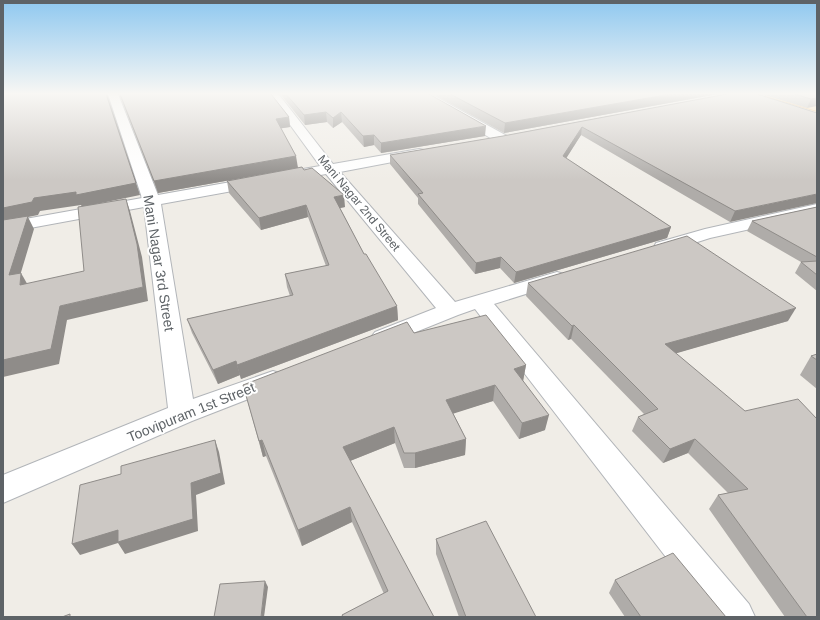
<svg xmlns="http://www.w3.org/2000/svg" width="820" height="620" viewBox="0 0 820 620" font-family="Arial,sans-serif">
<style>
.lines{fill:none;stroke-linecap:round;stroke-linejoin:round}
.minor-casing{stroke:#b2b5b9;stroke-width:2}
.major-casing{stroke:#eeb163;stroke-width:2}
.minor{fill:#fff;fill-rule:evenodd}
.major{fill:#fde4b0;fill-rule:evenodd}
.wall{fill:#afaca9}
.shaded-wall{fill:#8f8c89}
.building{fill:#ccc8c4;stroke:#8f8c89}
.labels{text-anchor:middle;stroke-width:4;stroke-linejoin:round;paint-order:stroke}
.far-street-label{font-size:12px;fill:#5e6367;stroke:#fff}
.street-label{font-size:14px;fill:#5e6367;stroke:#fff}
</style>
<rect width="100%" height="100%" fill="#f0ede7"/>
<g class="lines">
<g class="minor-casing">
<g id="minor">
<polygon points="108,94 118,94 158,195 320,166 272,100 265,94 277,94 280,96 333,164 419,149 424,150 426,153 424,156 340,172 455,302 550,274 557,272 564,274 567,278 564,282 494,304 749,604 755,617 712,617 475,309 458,315 391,342 383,345 375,342 371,337 375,332 436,308 326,174 161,204 193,399 273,371 282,374 286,380 282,386 192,421 3,503 3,475 168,408 144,207 3,233 3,223 142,198"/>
<polygon points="419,94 431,94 507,136 509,139 507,142 497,142 420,96"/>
<polygon points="817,204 817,214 710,238 663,253 656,251 654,247 656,243 705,229"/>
</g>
</g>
<g class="major-casing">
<polygon id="major" points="765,94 780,94 817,104 817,111 766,96"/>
</g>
<use href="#minor" class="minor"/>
<use href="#major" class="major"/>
</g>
<g class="wall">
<polygon points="119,94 271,94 289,117 290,127 281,128 298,168 158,193"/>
<polygon points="279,94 429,94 485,136 381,153 374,145 364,147 342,122 333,128 327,122 305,125 281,95"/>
<polygon points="433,94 718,94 504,133"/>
<polygon points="727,94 817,113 730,222 581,135 566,158 671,227 667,238 514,283 500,268 475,274 418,204 418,198 390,164 390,155 503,136"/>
<polygon points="761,94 817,94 807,108"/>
<polygon points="304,170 345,207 340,208 364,254 397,306 398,320 241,379 240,375 218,384 192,333 187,319 290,296 287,287 285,274 326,266 308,217 261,230 229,193 227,181"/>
<polygon points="817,207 817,291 795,273 801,262 747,231 752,221"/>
<polygon points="528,283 788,321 676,353 817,617 785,617 709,509 718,495 728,493 688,453 663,463 632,431 638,417 644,414 571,339 568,340 526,296"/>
<polygon points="414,333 526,365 523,381 545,430 519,439 493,401 453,413 466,439 465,455 415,468 404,468 395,443 350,461 434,617 342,617 342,615 384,594 352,522 302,546 266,456 263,457 243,385"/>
<polygon points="817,354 817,389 800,375 811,356"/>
<polygon points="436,539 536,617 459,617 436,554"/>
<polygon points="615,580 726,617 625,617 609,593"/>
</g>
<g class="shaded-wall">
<polygon points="106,94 107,94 140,195 82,207 81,205 40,211 38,215 28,217 34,229 16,289 9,275 3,222 3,208"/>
<polygon points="671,94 718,94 504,133 505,123"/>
<polygon points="817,98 817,106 807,108 811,99"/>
<polygon points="326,112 327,122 305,125 304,115"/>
<polygon points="341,112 342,122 333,128 333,118"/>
<polygon points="289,117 290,127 277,129 276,119"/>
<polygon points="486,126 485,136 381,153 381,143"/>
<polygon points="582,127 581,135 562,165 563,156"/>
<polygon points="374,135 374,145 364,147 363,136"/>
<polygon points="296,156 298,168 158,193 154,181"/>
<polygon points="817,194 817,203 730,222 735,211"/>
<polygon points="344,195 345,207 335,209 334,197"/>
<polygon points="126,199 130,211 142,257 148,301 67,320 59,364 3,377 3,360 60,306 143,287"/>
<polygon points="306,205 308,217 261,230 259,218"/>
<polygon points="671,227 667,238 514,283 516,272"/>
<polygon points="501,257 500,268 475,274 476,263"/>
<polygon points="21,273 29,287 20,285"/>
<polygon points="397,306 398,320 241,379 237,365"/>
<polygon points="796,308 788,321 660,358 665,344"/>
<polygon points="574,325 571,339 568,340 572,326"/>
<polygon points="236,361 240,375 218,384 213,370"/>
<polygon points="526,365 523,381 511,384 514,369"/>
<polygon points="495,385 493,401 446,416 446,400"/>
<polygon points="549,415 545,430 519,439 522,423"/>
<polygon points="394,427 395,443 345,463 343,447"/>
<polygon points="466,439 465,455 415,468 415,453"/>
<polygon points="695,439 688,453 663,463 670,449"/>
<polygon points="215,440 219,452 225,484 196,495 198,531 125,554 118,543 80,555 72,544 191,483"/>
<polygon points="262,440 266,456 263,457 259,441"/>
<polygon points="350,507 352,522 302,546 298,530"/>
<polygon points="265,581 268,587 264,617 261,617"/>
</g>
<g class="building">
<polygon points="3,94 106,94 136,183 76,195 76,192 34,198 32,202 3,208"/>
<polygon points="120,94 271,94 289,117 276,119 296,156 154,181"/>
<polygon points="286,94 429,94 486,126 381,143 374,135 363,136 341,112 333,118 326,112 304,115"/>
<polygon points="450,94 671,94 505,123"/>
<polygon points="727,94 757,94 817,113 817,194 735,211 582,127 563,156 671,227 516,272 501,257 476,263 418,194 423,193 390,155 503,136"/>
<polygon points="794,94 817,94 817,98 811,99"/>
<polygon points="302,167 304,170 312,168 344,195 334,197 364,254 366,254 397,306 237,365 236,361 213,370 187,319 293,295 285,274 329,265 306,205 259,218 227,181"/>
<polygon points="126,199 137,244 143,287 60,306 51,349 3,360 3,220 28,216 9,275 21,273 20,285 84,271 78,207"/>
<polygon points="817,207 817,257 752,221"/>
<polygon points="687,236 796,308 665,344 745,411 798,399 817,419 817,617 807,617 718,495 748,489 695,439 670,449 638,417 658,409 574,325 572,326 528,283"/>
<polygon points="817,261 817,275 801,262"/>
<polygon points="486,315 526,365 514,369 549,415 522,423 495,385 446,400 466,439 415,453 404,453 394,427 343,447 434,617 343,617 342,615 388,591 350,507 298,530 262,440 259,441 243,385 407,322 414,333"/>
<polygon points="817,354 817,360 811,356"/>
<polygon points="215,440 221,473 191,483 193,519 118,542 118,530 72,544 80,485 121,474 121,466"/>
<polygon points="486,521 536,617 466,617 436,539"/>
<polygon points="673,553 726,617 641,617 615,580"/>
<polygon points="265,581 261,617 214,617 220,584"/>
<polygon points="70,614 70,617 62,617"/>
</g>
<linearGradient id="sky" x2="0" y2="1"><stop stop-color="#8fc8f0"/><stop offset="0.52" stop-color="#f8f7f4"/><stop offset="1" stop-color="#f8f7f4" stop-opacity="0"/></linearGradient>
<rect width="820" height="180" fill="url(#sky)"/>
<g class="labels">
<g class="far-street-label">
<text transform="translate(359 203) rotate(50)" y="4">Mani Nagar 2nd Street</text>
</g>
<g class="street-label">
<text transform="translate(159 263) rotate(81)" y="5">Mani Nagar 3rd Street</text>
<text transform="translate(191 412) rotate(-22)" y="5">Toovipuram 1st Street</text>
</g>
</g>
<rect width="820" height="620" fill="none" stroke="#5e6367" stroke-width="8"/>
</svg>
